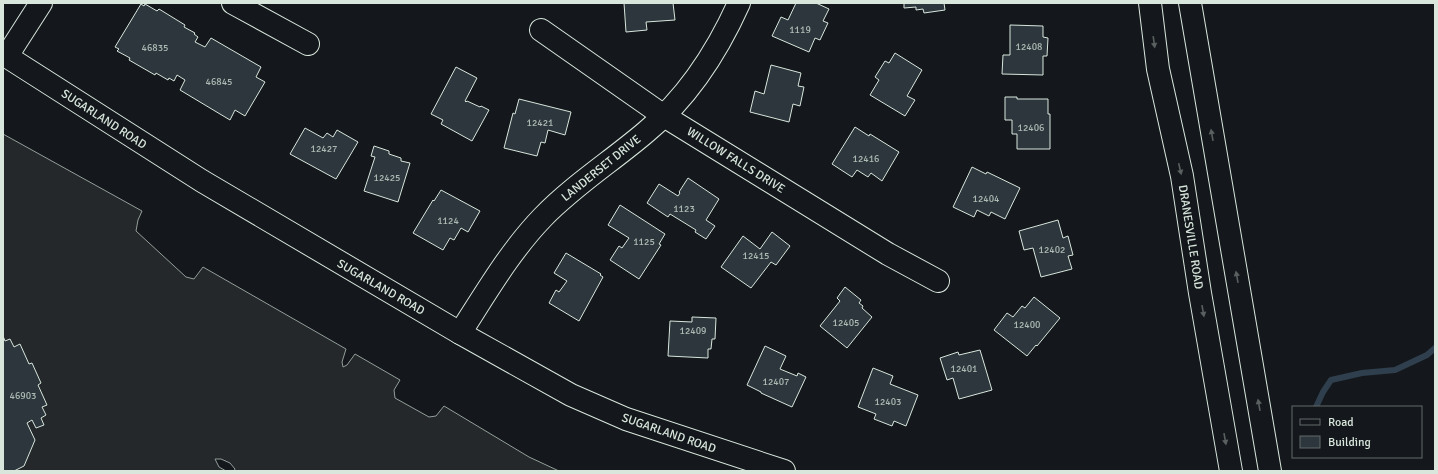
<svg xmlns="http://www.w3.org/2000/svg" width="1438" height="474" viewBox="0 0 1438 474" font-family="Signika,sans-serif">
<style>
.parking{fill:#24282b;stroke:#939e99}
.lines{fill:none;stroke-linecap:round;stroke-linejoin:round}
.stream{stroke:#2f3f4d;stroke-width:6}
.building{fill:#2c363c;stroke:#d8e6dc}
.minor-casing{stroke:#d8e6dc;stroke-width:24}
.major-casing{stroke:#d8e6dc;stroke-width:24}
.minor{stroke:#14181c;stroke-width:22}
.major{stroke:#14181c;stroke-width:22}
.oneway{fill:#59605f}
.labels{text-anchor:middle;stroke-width:3;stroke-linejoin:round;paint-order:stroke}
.number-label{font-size:10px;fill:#adbab4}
.street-label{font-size:12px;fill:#d8e6dc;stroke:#14181c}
</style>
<rect width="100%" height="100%" fill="#14181c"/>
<polygon class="parking" points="3,134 142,211 138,220 136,231 186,277 194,279 203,267 346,349 342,362 343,367 347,365 355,354 400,380 394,390 395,398 429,417 436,416 444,406 529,457 559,471 234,471 235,469 230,463 221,459 215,459 219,467 226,471 3,471"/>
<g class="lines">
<polyline class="stream" points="1316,407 1323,392 1331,380 1362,373 1395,370 1427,355 1435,348"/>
</g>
<g class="building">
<polygon points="624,3 673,3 675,20 646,22 647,30 626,32"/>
<polygon points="796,3 816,3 829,9 823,21 828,23 820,40 815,38 809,52 772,36 781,17 788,20"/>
<polygon points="904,3 944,3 945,10 924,13 923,9 916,10 916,7 904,8"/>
<polygon points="141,4 144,6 145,4 157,11 159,9 185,25 184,27 195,33 194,34 198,37 195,42 205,47 211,38 261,67 256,77 265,82 245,116 235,110 230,120 180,90 185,80 177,75 174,81 169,78 168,80 156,73 155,75 129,60 130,58 117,51 119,49 115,47"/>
<polygon points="1010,25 1043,26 1043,37 1048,38 1047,56 1043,56 1043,75 1002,74 1003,55 1010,55"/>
<polygon points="895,53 922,70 907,96 915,100 905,116 870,95 879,80 875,77 885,61 889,63"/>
<polygon points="771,65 801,73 798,86 804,87 800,106 793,104 789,122 750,112 755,91 764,94"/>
<polygon points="456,67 477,78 465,101 466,102 467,101 480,107 481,106 489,110 472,141 441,124 443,120 431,114"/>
<polygon points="1005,97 1017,97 1017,99 1048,99 1048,114 1050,114 1050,149 1017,149 1017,134 1012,134 1012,120 1005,120"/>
<polygon points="519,99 571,112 565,135 548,130 545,143 541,142 537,156 504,148 513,113 515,114"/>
<polygon points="855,127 869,136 870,134 899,152 882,181 871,173 868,177 857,170 852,177 832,164"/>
<polygon points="305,128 323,138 327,133 333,137 337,130 358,142 336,179 290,154"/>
<polygon points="374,146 389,151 389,154 401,158 401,161 410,163 398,202 364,191 375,157 371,156"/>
<polygon points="972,167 986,174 987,172 1020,188 1005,219 991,212 989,216 977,210 974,217 953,207"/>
<polygon points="688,178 719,199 706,220 715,226 706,239 695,232 696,230 670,214 668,217 647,203 659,184 678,196 680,193 679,192"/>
<polygon points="441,190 480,211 468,232 461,228 454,240 450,238 443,250 413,233 433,200 434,201"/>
<polygon points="620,205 665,234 659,244 661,245 639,279 610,260 619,246 622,248 629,238 608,225"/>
<polygon points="1058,220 1063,238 1068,236 1073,255 1068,256 1072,269 1041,277 1033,248 1024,250 1019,231"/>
<polygon points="772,232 790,246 776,265 771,262 751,288 721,267 743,236 760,249"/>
<polygon points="566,253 601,274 600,275 603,277 579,321 549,303 556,290 559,292 567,281 554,273"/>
<polygon points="845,287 861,300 859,303 863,306 862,308 872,317 847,348 820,326 840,301 837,298"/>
<polygon points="1034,297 1060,318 1037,346 1036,345 1027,356 994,330 1007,313 1013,317 1022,306 1025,308"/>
<polygon points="692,317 716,318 715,339 712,339 711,349 708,349 708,358 668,356 670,321 692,322"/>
<polygon points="3,336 5,341 10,339 14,347 20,344 29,364 32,363 41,383 38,385 47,405 42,407 46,415 41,418 44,425 36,428 32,420 27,423 35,440 24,466 14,471 3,471"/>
<polygon points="765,346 786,356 780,369 797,376 798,373 806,377 792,407 761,393 761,392 747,385"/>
<polygon points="980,350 992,390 959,399 953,378 947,380 940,358 958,352 959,355"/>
<polygon points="873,368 893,376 890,384 918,395 906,426 894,421 892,426 874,419 876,414 858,407"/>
</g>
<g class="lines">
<g class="minor-casing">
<g id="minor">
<polyline points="233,3 308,44"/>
<polyline points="541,30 664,116 888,254 938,281"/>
<polyline points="3,54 202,181 460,333 571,395 626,419 784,471"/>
<polyline points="7,56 41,3"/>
<path d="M460,333C486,293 510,251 543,217C574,185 612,161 646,132C687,98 717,52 739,3"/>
</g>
</g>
<g class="major-casing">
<g id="major">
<polyline points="1150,3 1158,69 1182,176 1200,293 1231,471"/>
<polyline points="1190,3 1270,471"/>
</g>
</g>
<use href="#minor" class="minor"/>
<use href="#major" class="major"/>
</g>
<defs><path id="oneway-solid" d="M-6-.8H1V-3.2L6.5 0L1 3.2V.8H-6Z"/></defs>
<g class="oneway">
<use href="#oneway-solid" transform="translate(1154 42) rotate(82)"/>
<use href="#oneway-solid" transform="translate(1212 135) rotate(-100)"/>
<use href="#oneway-solid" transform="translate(1180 169) rotate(77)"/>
<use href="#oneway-solid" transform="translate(1237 277) rotate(-100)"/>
<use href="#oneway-solid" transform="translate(1203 311) rotate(80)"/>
<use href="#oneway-solid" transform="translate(1259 405) rotate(-100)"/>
<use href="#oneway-solid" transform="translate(1225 439) rotate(80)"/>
</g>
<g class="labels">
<g class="number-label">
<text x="800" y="33">1119</text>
<text x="1029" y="50">12408</text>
<text x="155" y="51">46835</text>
<text x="219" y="85">46845</text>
<text x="540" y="126">12421</text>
<text x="1031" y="131">12406</text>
<text x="324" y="152">12427</text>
<text x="866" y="162">12416</text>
<text x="387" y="181">12425</text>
<text x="986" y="202">12404</text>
<text x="684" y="212">1123</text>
<text x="448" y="224">1124</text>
<text x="644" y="245">1125</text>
<text x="1052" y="253">12402</text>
<text x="756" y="259">12415</text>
<text x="846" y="326">12405</text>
<text x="1027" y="328">12400</text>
<text x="693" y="334">12409</text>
<text x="964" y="372">12401</text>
<text x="776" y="385">12407</text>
<text x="23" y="399">46903</text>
<text x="888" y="405">12403</text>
</g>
<g class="street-label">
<text transform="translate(104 119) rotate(33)" y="4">SUGARLAND ROAD</text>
<text transform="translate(736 160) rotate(32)" y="4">WILLOW FALLS DRIVE</text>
<text transform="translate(601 168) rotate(-39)" y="4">LANDERSET DRIVE</text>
<text transform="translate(1191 237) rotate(81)" y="4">DRANESVILLE ROAD</text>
<text transform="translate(381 287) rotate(30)" y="4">SUGARLAND ROAD</text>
<text transform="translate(669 433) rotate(19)" y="4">SUGARLAND ROAD</text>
</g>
</g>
<rect width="1438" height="474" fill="none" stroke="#d8e6dc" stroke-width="8"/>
<rect x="1292" y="406" width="130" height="52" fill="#14181c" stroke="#626a69"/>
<rect x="1300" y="419" width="20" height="6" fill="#14181c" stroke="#626a69"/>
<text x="1328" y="426" font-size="12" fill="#d8e6dc">Road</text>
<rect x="1300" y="436" width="20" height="12" fill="#2c363c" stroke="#626a69"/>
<text x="1328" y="446" font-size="12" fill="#d8e6dc">Building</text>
</svg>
